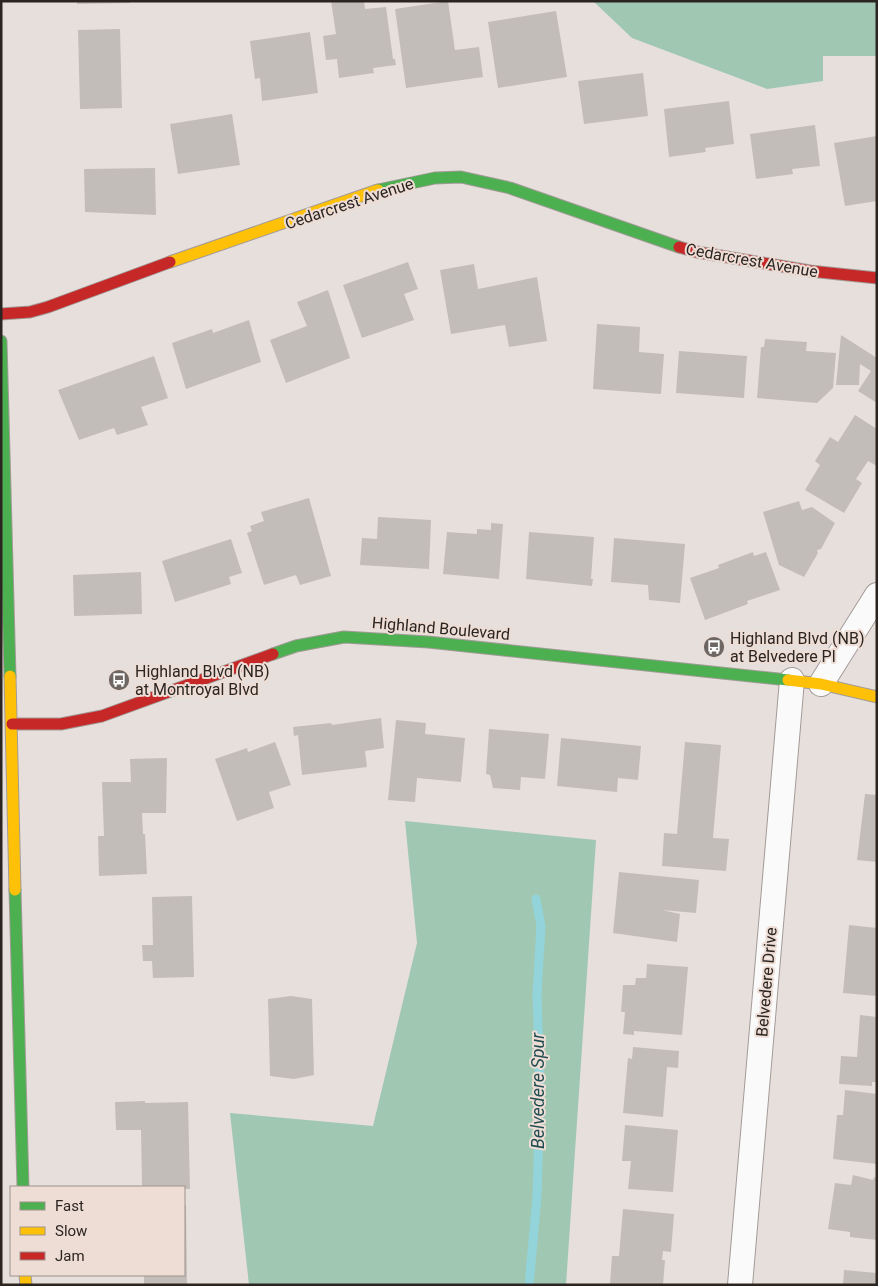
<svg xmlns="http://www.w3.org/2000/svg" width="878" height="1286" viewBox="0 0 878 1286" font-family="Roboto,sans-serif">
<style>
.forest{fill:#a0c7b2}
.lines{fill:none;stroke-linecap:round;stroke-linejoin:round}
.stream{stroke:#93d4db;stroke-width:9}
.building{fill:#c3bdb9}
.street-casing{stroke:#a29b98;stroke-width:26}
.fast-casing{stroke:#a29b98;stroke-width:13}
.slow-casing{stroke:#a29b98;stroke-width:13}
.jam-casing{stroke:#a29b98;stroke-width:13}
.street{stroke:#fbfafa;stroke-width:24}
.fast{stroke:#4caf50;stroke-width:11}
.slow{stroke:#ffc107;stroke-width:11}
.jam{stroke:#c62828;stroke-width:11}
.labels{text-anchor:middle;stroke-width:4;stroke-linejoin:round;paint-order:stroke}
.street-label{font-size:16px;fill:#2b2522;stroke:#edddd5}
.poi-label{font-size:16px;fill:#2b2522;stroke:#edddd5;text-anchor:start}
.water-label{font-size:18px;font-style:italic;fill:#224e53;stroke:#edddd5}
</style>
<rect width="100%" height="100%" fill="#e7dfdb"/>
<g class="forest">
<polygon points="593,1 877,1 877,56 823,56 823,81 767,89 632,38"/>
<polygon points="405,821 596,840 566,1285 249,1285 230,1113 373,1126 417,943"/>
</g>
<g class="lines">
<polyline class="stream" points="529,1285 537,1197 540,1091 537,994 541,926 536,899"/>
</g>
<g class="building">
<polygon points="77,1 130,1 130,3 77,4"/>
<polygon points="331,1 364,1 365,9 386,7 393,59 395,59 396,65 373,68 374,73 339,78 337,59 326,60 323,36 336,34"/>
<polygon points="448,1 455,50 479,47 483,77 406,88 395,9"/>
<polygon points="556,11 567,77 498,88 488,22"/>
<polygon points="120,29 122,108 80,109 78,30"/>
<polygon points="310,32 318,93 262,101 260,78 255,79 250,41"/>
<polygon points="643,73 648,116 584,124 578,81"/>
<polygon points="729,101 734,144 705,148 706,152 669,157 664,109"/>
<polygon points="232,114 240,165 178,174 170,124"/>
<polygon points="815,125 820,166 792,169 793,174 756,179 750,134"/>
<polygon points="877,136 877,201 845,206 834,143"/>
<polygon points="155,168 156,215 85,212 84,169"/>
<polygon points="408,262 418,289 404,294 414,320 362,338 343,285"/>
<polygon points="474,264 478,289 537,277 547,341 509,347 505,325 451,334 440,270"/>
<polygon points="328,290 350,358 286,383 270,340 307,326 297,302"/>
<polygon points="249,320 261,362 186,389 172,343 212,329 213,333"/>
<polygon points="597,324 640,327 639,352 664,354 661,394 593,389"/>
<polygon points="841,335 877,358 877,403 858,391 871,371 860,364 859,385 836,385"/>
<polygon points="765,339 807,342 806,351 836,353 833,388 817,403 757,398 761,347 764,347"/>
<polygon points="679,351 747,356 744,398 676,393"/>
<polygon points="154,356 168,398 141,407 148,425 117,435 114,428 79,440 58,390"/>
<polygon points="855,415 877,429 877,466 868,461 856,479 862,483 844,513 805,490 820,465 815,461 830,437 838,442"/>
<polygon points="309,498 331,576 300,585 296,575 264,585 247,533 252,531 250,526 264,521 261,512"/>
<polygon points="799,501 802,510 812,507 835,523 821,549 817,550 818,553 804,577 779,565 763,512"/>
<polygon points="378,517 431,520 429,569 360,565 362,538 377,539"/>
<polygon points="491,523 503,524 499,579 443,574 447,532 477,534 477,529 491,530"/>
<polygon points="529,532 594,537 591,579 593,579 592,586 526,579"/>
<polygon points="614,538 685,544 680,603 649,600 648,585 611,582"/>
<polygon points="231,539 242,573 229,577 231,584 175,602 162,561"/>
<polygon points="753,552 754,556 766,552 780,590 747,601 748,604 705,620 690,578 719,568 718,565"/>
<polygon points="141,572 142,614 74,616 73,575"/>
<polygon points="381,718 384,748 365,751 367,767 302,775 298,735 294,736 293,727 331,723 332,725"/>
<polygon points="396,720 426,723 425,734 465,738 461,782 417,778 415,802 388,800"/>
<polygon points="489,729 549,734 545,779 521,777 520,790 493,788 490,775 486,774"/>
<polygon points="561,738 641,746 638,780 618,778 617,792 557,786"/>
<polygon points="275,742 291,785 269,792 274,808 237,821 215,759 247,748 248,752"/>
<polygon points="685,742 721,745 713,838 729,839 726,871 662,866 664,833 677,834"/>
<polygon points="167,758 166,813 142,813 143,834 145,834 147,874 99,876 98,836 104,836 102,782 131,782 130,759"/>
<polygon points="865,794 877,795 877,862 857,860"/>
<polygon points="619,872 699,880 696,913 662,910 680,914 677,942 613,933"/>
<polygon points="192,896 194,977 153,978 152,961 143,961 142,945 153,945 152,897"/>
<polygon points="849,925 877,928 877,996 843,993"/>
<polygon points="647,964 688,967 682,1035 634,1031 634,1035 623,1034 625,1012 621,1012 623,985 635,985 636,978 646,978"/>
<polygon points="291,996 312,999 314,1075 294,1079 270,1076 268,999"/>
<polygon points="860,1015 877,1017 877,1082 872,1082 872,1086 839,1084 841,1056 857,1057"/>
<polygon points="633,1047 679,1051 678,1068 667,1067 663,1117 623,1113 628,1058 632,1059"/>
<polygon points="845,1090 877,1094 877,1164 833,1159 837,1115 843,1115"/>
<polygon points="145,1101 145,1103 188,1102 190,1189 184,1189 184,1187 142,1187 141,1130 116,1130 115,1102"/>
<polygon points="625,1125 678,1130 673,1192 628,1189 631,1161 622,1161"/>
<polygon points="853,1175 873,1180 874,1177 877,1178 877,1240 850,1237 850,1232 828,1229 835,1183 851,1185"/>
<polygon points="184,1205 186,1205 187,1285 144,1285 144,1275 184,1275"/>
<polygon points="623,1209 674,1214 671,1252 663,1251 662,1260 665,1260 663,1285 610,1284 612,1256 619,1256"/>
<polygon points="844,1270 877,1273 877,1285 843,1285"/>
</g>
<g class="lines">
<g class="street-casing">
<g id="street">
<polyline points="821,684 877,595"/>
<polyline points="740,1285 792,680"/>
</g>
</g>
<g class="fast-casing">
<g id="fast">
<polyline points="378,190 435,178 461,177 510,188 679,247"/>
<polyline points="1,341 10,676"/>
<polyline points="273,654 296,646 344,637 428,642 788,680"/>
<polyline points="15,890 23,1187"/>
</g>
</g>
<g class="slow-casing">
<g id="slow">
<polyline points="170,262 378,190"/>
<polyline points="10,676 15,890"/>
<polyline points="788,680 821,684 877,697"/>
<polyline points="25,1275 26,1285"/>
</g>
</g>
<g class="jam-casing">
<g id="jam">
<polyline points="679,247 697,252 810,271 877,278"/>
<polyline points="1,314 30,312 48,307 170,262"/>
<polyline points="12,724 61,724 102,716 273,654"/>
</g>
</g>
<use href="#street" class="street"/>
<use href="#fast" class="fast"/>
<use href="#slow" class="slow"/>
<use href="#jam" class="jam"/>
</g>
<defs>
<g id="bus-disc" transform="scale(1.125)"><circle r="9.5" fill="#6d6663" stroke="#edddd5"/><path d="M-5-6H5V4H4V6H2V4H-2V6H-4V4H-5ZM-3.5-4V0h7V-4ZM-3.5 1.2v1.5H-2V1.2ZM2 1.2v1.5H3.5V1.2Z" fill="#fff"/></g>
</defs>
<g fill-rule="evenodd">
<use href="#bus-disc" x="714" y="647"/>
<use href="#bus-disc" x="119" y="680"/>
</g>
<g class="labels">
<g class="street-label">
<text transform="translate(349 203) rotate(-18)" y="6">Cedarcrest Avenue</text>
<text transform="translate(752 260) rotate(10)" y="6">Cedarcrest Avenue</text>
<text transform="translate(441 628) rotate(5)" y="6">Highland Boulevard</text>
<text transform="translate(766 982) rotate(-85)" y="6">Belvedere Drive</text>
</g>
<g class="poi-label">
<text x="730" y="644">Highland Blvd (NB)<tspan x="730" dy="18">at Belvedere Pl</tspan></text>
<text x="135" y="677">Highland Blvd (NB)<tspan x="135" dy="18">at Montroyal Blvd</tspan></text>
</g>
<g class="water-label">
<text transform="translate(538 1091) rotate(-90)" y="6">Belvedere Spur</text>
</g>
</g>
<rect width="878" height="1286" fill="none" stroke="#2b2522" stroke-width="5"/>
<rect x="10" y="1186" width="175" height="90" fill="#edddd5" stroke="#9f938d"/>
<rect x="20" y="1202" width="25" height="8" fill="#4caf50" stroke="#9f938d"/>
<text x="55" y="1211" font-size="15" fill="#2b2522">Fast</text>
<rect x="20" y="1227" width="25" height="8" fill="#ffc107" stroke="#9f938d"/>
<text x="55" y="1236" font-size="15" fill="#2b2522">Slow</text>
<rect x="20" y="1252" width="25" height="8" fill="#c62828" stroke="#9f938d"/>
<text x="55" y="1261" font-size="15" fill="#2b2522">Jam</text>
</svg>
